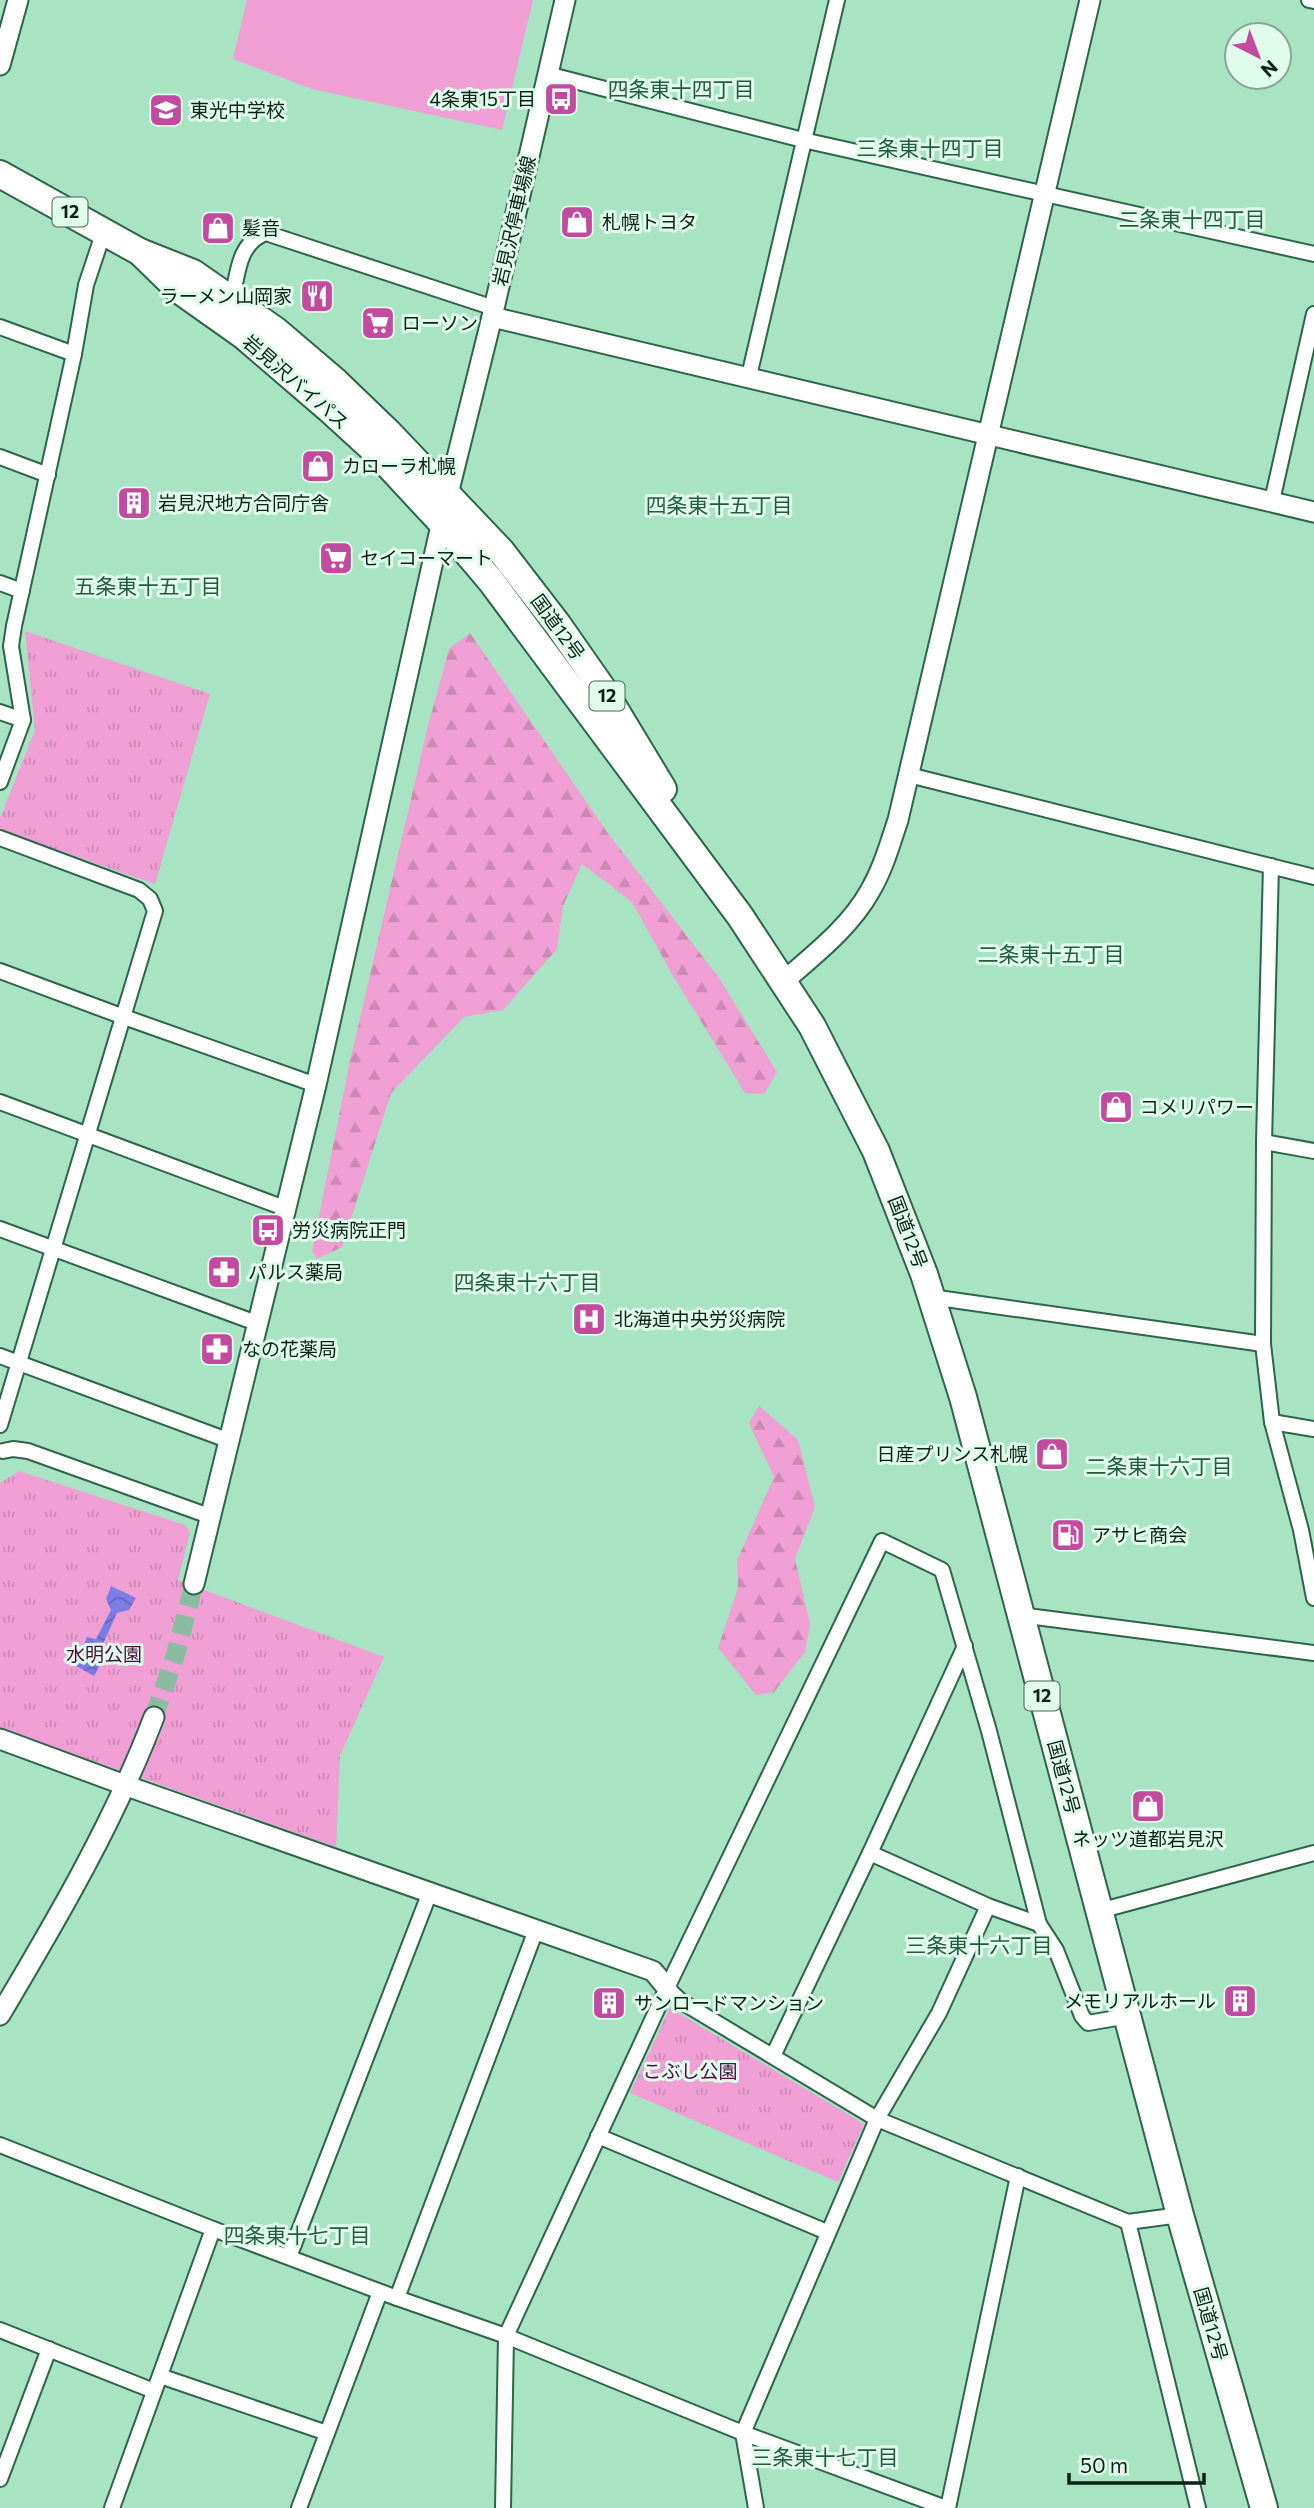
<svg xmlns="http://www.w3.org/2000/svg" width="1314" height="2508" viewBox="0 0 1314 2508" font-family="Commissioner,'Noto Sans JP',sans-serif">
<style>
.grass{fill:#ef9fd3}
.forest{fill:url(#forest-firs)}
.park{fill:url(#park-tufts)}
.water{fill:url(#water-waves)}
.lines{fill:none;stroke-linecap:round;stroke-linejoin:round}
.secondary-tunnel{stroke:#89bca1;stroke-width:19;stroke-dasharray:19 10;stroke-linecap:butt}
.street-casing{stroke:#2d654b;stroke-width:18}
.secondary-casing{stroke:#2d654b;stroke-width:23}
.highway-casing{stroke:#2d654b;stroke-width:30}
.street{stroke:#fff;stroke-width:14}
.secondary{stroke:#fff;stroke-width:19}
.highway{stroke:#fff;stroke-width:26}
.labels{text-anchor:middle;stroke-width:6;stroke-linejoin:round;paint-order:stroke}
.shield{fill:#dffcec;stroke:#4b6357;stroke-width:2}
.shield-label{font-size:18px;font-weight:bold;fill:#0b2217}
.poi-label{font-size:19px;fill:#0b2217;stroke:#dffcec;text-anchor:start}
.street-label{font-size:19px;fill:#0b2217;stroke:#dffcec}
.park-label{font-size:19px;fill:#4d0c3c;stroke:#dffcec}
.neighbourhood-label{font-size:21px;fill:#235c41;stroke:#dffcec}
</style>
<defs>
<pattern id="forest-firs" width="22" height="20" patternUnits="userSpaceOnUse" patternTransform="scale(1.75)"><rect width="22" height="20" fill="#ef9fd3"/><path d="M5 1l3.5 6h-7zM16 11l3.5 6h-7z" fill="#cc89b4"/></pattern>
<pattern id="park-tufts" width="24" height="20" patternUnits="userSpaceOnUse" patternTransform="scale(1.75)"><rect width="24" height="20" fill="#ef9fd3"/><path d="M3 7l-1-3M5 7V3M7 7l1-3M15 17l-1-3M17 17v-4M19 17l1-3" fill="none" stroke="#cc89b4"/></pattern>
<pattern id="water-waves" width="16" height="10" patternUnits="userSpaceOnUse" patternTransform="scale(1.75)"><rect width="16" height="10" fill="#7c7de4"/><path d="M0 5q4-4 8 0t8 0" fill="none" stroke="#6466b8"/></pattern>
</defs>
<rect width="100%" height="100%" fill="#a8e3c3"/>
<polygon class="grass" points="247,0 533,0 502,130 312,89 233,59"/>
<g class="forest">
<polygon points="470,633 607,832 719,978 777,1072 764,1094 745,1093 672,974 632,902 582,864 563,906 557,949 503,1010 464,1017 391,1093 342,1247 317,1259 312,1251 350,1061 428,726 449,649"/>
<polygon points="759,1406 798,1440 815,1507 795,1559 810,1624 805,1652 774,1692 756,1695 718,1648 738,1588 737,1561 774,1477 749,1423"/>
</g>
<g class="park">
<polygon points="25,631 210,694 155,884 0,830 0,818 35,730"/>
<polygon points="19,1471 185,1525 190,1532 178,1580 384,1657 340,1756 336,1847 0,1728 0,1483"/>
<polygon points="670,2008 864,2124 838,2182 630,2093"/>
</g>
<polygon class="water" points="111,1586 136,1598 129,1610 117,1613 103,1644 108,1650 94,1676 76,1666 87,1637 96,1639 111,1610 106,1599"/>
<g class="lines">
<polyline class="secondary-tunnel" points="154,1717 176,1653 194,1584"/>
<g class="street-casing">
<g id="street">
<polyline points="1309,0 1314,1"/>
<polyline points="547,74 803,140 1314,254"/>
<path d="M232,299C238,273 238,243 266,233L494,308"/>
<polyline points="0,327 74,354"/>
<polyline points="749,376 837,0"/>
<polyline points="0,457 48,475"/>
<polyline points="1272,501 1314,314"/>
<polyline points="0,583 22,591"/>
<polyline points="0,712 23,720"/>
<polyline points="909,775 1314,877"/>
<polyline points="0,782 23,720 11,646 14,626 74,354 86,285 104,231"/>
<polyline points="0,838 139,890 150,899 155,911 0,1425"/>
<polyline points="0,971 124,1017 316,1085"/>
<polyline points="0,1102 287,1209"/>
<polyline points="1264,1142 1271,866"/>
<polyline points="1314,1151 1264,1142 1263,1344 1272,1422 1301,1530 1314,1598"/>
<polyline points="0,1229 259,1324"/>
<polyline points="931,1297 1263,1344"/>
<polyline points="0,1356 230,1441"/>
<polyline points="1272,1422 1314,1429"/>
<polyline points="3,1451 13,1449 28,1451 212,1517"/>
<polyline points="1020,1615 1314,1653"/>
<polyline points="870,1853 988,1906 1039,1924 1056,1950 1082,2016 1088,2023 1128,2016"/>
<polyline points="1099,1911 1314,1853"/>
<polyline points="667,1988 682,2002 877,2119 1128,2222 1180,2215"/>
<polyline points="773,2056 870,1853 965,1646"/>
<polyline points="598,2136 827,2232"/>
<polyline points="0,2145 213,2229 397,2298 506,2336 743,2433 946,2508"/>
<polyline points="1128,2222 1198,2508"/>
<polyline points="289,2257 430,1892"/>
<polyline points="397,2298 536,1930"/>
<polyline points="0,2330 154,2391"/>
<polyline points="160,2376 327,2433"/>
<polyline points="0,2479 49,2349"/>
<polyline points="112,2508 213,2229"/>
<polyline points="299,2508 380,2292"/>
<polyline points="503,2508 506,2336 667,1988 882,1541 942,1570 989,1731 1039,1924"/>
<polyline points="756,2508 743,2433 877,2119 939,2013 988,1906"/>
<polyline points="948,2508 1018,2176"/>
</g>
</g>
<g class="secondary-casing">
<g id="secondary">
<polyline points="0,65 18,0"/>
<polyline points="492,317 1314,512"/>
<path d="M784,981C815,954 850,927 870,891C883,869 890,844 898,820L1090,0"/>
<polyline points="194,1584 316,1085 448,494 492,317 565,0"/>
<polyline points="0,1739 141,1791 653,1971 667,1988"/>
<path d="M0,2015C57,1919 114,1822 154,1717"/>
</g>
</g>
<g class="highway-casing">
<g id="highway">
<polyline points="0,174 140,252 193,273 275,330 336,382 388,432 501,551 558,625 602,688 663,789"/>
<polyline points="140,252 179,290 244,336 329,409 376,452 442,523 491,581 740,916 812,1026 876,1151 924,1274 963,1397 1180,2215 1264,2508"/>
</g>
</g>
<use href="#street" class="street"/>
<use href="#secondary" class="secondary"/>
<use href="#highway" class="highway"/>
</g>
<defs>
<g id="bus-square" transform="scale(1.75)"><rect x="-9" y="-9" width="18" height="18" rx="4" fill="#c24a9f" stroke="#dffcec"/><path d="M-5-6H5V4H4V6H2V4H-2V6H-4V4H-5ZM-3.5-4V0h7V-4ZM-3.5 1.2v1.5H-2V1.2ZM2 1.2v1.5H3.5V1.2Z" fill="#fff"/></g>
<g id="school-square" transform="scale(1.75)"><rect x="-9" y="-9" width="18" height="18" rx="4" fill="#c24a9f" stroke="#dffcec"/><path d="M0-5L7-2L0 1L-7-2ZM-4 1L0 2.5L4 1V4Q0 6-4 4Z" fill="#fff"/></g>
<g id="shop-square" transform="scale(1.75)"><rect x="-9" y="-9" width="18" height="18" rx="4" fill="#c24a9f" stroke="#dffcec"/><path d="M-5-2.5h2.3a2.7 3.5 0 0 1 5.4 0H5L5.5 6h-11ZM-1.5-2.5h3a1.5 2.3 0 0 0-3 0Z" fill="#fff"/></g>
<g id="restaurant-square" transform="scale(1.75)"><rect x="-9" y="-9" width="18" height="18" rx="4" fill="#c24a9f" stroke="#dffcec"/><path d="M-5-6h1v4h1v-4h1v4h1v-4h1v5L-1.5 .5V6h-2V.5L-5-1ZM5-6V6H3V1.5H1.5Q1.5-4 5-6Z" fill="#fff"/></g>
<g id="supermarket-square" transform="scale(1.75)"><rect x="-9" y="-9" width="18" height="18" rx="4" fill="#c24a9f" stroke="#dffcec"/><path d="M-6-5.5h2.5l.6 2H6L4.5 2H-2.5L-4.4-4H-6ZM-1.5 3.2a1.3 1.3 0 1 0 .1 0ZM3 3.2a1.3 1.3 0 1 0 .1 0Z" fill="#fff"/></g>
<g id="building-square" transform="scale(1.75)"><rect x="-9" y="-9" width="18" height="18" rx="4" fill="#c24a9f" stroke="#dffcec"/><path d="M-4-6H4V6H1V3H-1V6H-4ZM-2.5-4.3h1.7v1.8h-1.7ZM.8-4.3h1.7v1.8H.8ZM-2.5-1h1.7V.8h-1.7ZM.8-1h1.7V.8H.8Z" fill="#fff"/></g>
<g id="pharmacy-square" transform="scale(1.75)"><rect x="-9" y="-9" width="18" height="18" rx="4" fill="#c24a9f" stroke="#dffcec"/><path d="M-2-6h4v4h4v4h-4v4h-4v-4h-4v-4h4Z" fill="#fff"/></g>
<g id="hospital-square" transform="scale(1.75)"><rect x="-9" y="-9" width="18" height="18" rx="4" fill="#c24a9f" stroke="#dffcec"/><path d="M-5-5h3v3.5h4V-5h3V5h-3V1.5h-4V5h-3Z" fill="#fff"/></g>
<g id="fuel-square" transform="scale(1.75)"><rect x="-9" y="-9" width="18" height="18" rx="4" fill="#c24a9f" stroke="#dffcec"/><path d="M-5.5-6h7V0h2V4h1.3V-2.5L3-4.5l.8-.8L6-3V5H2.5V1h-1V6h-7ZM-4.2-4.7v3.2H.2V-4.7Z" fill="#fff"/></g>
</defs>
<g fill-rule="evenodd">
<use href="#bus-square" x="561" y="99"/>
<use href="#school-square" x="166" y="110"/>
<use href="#shop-square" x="577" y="222"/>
<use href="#shop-square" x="218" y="228"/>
<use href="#restaurant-square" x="317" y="296"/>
<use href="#supermarket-square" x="378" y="323"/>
<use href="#shop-square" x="318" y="466"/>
<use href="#building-square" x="134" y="503"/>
<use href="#supermarket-square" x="336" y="558"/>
<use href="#shop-square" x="1116" y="1107"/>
<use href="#bus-square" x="268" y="1230"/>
<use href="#pharmacy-square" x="224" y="1272"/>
<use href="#hospital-square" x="589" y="1319"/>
<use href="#pharmacy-square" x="217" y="1349"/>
<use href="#shop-square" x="1052" y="1454"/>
<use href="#fuel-square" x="1068" y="1535"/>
<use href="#shop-square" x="1148" y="1806"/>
<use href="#building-square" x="1240" y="2001"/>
<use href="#building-square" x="609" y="2003"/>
</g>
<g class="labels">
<g class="shield">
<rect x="52.5" y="197.5" width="35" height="29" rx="5"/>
<rect x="589.5" y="681.5" width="35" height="29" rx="5"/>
<rect x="1024.5" y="1681.5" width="35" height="29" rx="5"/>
</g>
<g class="shield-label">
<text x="70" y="218">12</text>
<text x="607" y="702">12</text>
<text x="1042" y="1702">12</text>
</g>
<g class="poi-label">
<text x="536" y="106" text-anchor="end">4条東15丁目</text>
<text x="190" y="117">東光中学校</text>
<text x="602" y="229">札幌トヨタ</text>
<text x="242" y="235">髪音</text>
<text x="292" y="303" text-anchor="end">ラーメン山岡家</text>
<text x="402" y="330">ローソン</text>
<text x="342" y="473">カローラ札幌</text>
<text x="158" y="510">岩見沢地方合同庁舎</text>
<text x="360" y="565">セイコーマート</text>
<text x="1140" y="1114">コメリパワー</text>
<text x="292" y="1237">労災病院正門</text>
<text x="248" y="1279">パルス薬局</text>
<text x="614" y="1326">北海道中央労災病院</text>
<text x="242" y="1356">なの花薬局</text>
<text x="1028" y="1461" text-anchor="end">日産プリンス札幌</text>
<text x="1092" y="1542">アサヒ商会</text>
<text x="1148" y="1846" text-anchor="middle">ネッツ道都岩見沢</text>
<text x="1216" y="2008" text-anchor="end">メモリアルホール</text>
<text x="634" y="2010">サンロードマンション</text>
</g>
<g class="street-label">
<text transform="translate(514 221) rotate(-77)" y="7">岩見沢停車場線</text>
<text transform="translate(296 382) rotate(41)" y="7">岩見沢バイパス</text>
<text transform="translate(558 627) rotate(54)" y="7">国道12号</text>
<text transform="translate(908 1232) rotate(69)" y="7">国道12号</text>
<text transform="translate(1064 1777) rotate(75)" y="7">国道12号</text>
<text transform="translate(1211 2324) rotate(74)" y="7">国道12号</text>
</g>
<g class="park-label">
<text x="104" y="1661">水明公園</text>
<text x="690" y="2078">こぶし公園</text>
</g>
<g class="neighbourhood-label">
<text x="681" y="97">四条東十四丁目</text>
<text x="930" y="156">三条東十四丁目</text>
<text x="1192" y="227">二条東十四丁目</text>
<text x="719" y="513">四条東十五丁目</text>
<text x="148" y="594">五条東十五丁目</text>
<text x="1051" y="962">二条東十五丁目</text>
<text x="527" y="1290">四条東十六丁目</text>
<text x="1159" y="1474">二条東十六丁目</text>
<text x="979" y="1953">三条東十六丁目</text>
<text x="297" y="2243">四条東十七丁目</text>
<text x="825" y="2465">三条東十七丁目</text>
</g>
</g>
<g transform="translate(1258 56) rotate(138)"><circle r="33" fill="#dffcec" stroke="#8aa597" stroke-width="2"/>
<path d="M0-5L12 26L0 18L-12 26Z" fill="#c24a9f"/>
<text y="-10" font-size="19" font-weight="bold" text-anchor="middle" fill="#0b2217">N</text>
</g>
<path d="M1069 2473v10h135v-10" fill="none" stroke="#0b2217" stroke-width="3.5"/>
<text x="1080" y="2473" font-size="21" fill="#0b2217" stroke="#dffcec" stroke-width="5" paint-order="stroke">50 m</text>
</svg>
